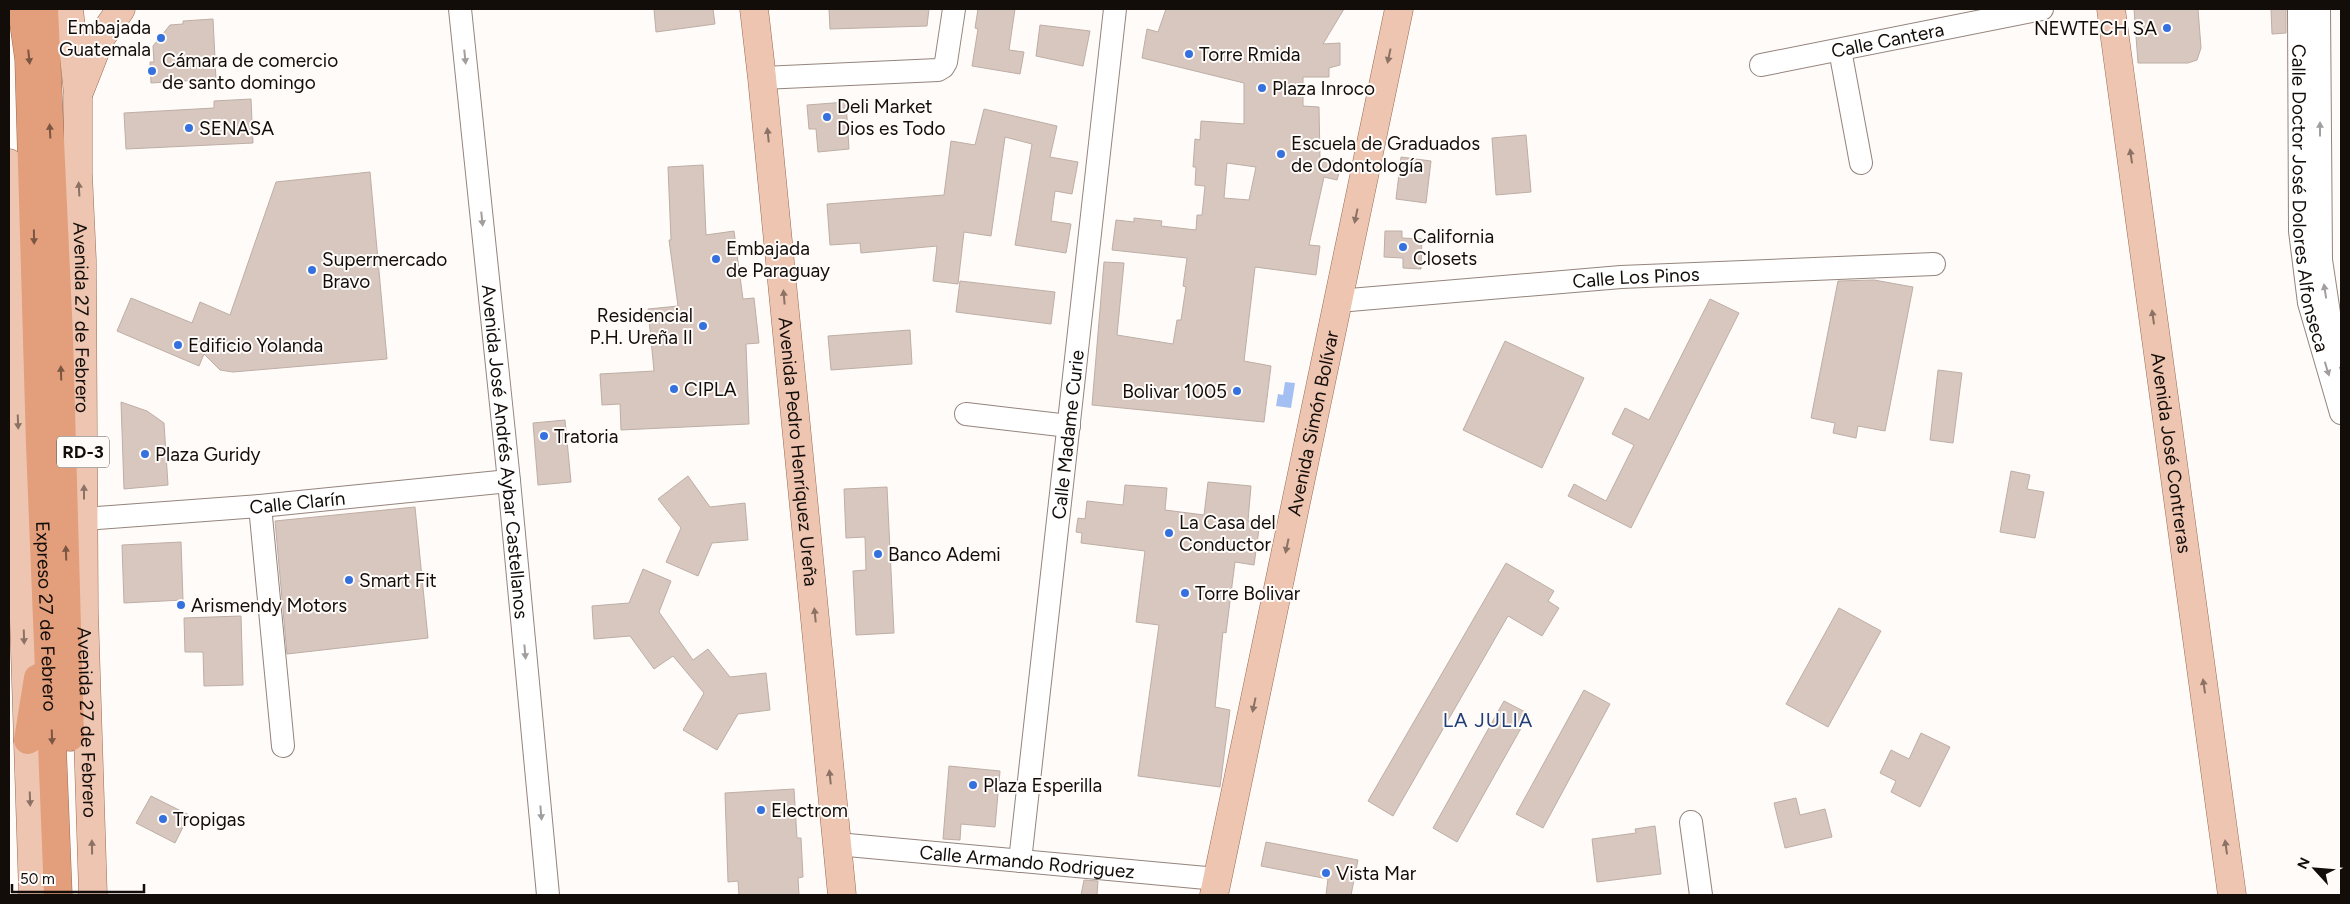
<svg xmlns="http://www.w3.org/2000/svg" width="2350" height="904" viewBox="0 0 2350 904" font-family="Figtree,sans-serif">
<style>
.water{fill:#a4c0f2}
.building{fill:#d8c7be;stroke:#beaea5;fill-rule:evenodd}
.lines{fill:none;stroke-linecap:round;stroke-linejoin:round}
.minor-casing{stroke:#94847c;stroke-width:24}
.major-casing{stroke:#9a6b53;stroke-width:29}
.highway-casing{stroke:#9a6b53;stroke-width:29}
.minor{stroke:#fff;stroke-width:22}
.major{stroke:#eec5b0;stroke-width:28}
.highway{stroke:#e39e7b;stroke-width:28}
.oneway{fill:#8b7265}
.oneway2{fill:#7b5642}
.oneway3{fill:#a19e9d}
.poi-dot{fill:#3470de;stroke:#fefbf9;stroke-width:2}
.labels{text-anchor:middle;stroke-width:4;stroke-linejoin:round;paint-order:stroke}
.shield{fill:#fefbf9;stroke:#5a5452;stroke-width:1}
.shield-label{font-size:18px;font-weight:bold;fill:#130d0a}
.poi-label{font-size:19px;fill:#130d0a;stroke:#fefbf9;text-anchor:start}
.street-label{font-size:19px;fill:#130d0a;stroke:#fefbf9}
.neighbourhood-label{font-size:20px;letter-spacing:1px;fill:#213e75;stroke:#fefbf9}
</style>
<rect width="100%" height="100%" fill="#fefbf9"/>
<polygon class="water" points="1285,382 1295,383 1291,408 1276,406 1278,394 1283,395"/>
<g class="building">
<polygon points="654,9 713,9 715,24 656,32"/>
<polygon points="829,9 929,9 927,26 830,29"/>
<polygon points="978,9 1015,9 1009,50 1024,52 1020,74 972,66 978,29 975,28"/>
<path d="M1166,9H1344L1323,44L1340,43V65L1329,68V77H1303V106L1319,107L1320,158L1342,163L1337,180L1324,177L1309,245L1320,246L1316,275L1255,267L1244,361L1271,366L1264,422L1092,405L1104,262L1124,263L1117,335L1173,344L1177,320H1181L1186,287L1183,286L1187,258L1112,250L1116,220L1134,222V218L1162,221L1161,226L1196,230L1197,215H1202L1205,186L1195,185L1196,167H1193L1195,139L1200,140L1201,121L1244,124V83L1142,58L1147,29L1158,32ZM1227,163L1256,167L1249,200L1224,198Z"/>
<polygon points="2134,9 2198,9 2201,48 2197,60 2188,63 2138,63"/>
<polygon points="2271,9 2286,9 2286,33 2272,34"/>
<polygon points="213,19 216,79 151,83 150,62 154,62 153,46 170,25 183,24 183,21"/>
<polygon points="1040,25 1090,31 1083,66 1036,56"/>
<polygon points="251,99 253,143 126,149 124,113 214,108 214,101"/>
<polygon points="846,102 849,149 818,152 816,129 809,129 807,105"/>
<polygon points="984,109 1057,126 1050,157 1078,162 1072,194 1055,191 1051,221 1071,224 1066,253 1015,245 1032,144 1005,137 991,236 964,232 958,284 933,281 937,246 861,253 860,243 830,245 827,204 944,195 951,141 975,145"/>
<polygon points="1526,135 1531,192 1496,195 1492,138"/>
<polygon points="1401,157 1431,161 1426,203 1396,199"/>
<polygon points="703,165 706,235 734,231 743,299 754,298 759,343 746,344 749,424 621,430 620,404 602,405 600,374 654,371 648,309 678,306 669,240 671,240 668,167"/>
<polygon points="370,172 387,359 233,372 220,370 204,354 199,366 117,331 131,298 192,323 200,302 230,315 276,182"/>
<polygon points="1385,231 1402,231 1402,238 1422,239 1421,269 1403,268 1403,258 1384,257"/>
<polygon points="1874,280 1913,287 1885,431 1858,426 1856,438 1833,433 1835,423 1811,418 1838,281"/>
<polygon points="960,281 1055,292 1051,324 956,312"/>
<polygon points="1710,299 1739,313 1631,528 1568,496 1574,484 1606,501 1634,445 1612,434 1625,408 1649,420"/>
<polygon points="910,330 912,364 831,370 828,336"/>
<polygon points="1505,341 1584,378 1542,468 1463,430"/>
<polygon points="1938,370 1962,373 1953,443 1930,440"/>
<polygon points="121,402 147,411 164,423 168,485 124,489"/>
<polygon points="565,420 571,482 538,485 533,423"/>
<polygon points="2011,471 2030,475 2027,489 2044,492 2035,538 2000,532"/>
<polygon points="688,476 710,507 745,503 748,540 712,543 698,576 666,562 681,528 658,499"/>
<polygon points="1208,482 1251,486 1248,521 1260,522 1254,565 1235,562 1226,633 1223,632 1215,707 1230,710 1220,787 1138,776 1159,625 1136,622 1145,551 1081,543 1082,533 1076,532 1078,518 1085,519 1087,501 1123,505 1125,485 1167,488 1165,510 1204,515"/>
<polygon points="887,487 894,633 856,635 853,571 866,570 865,537 846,538 844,489"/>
<polygon points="415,507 428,638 287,654 275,521"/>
<polygon points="181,542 183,600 124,603 122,545"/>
<polygon points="1506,563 1554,591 1548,601 1559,608 1542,636 1508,616 1393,816 1368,801"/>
<polygon points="643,569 671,581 659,612 693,660 708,649 730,677 766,673 770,710 738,714 717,750 683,730 704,693 673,656 654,669 630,636 594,639 592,606 629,603"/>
<polygon points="1839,608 1881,631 1828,727 1786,704"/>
<polygon points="241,616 243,685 204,686 203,652 185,652 184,618"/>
<polygon points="1584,690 1610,704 1543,828 1516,814"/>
<polygon points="1504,701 1529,714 1457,842 1433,828"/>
<polygon points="1921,733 1950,747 1920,807 1891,792 1896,781 1880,773 1891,750 1909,759"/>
<polygon points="949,766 1000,771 995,827 961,824 960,840 943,839"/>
<polygon points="794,789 797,838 801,838 803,877 798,878 799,895 739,895 738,881 728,882 725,793"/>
<polygon points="151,796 189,815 175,843 136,823"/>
<polygon points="1796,798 1800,815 1825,809 1832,837 1785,848 1774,803"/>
<polygon points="1655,826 1661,874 1597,882 1592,839 1636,833 1635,829"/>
<polygon points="1266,842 1358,860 1351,895 1326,895 1328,879 1261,866"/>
<polygon points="1084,880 1098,881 1097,895 1081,895"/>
</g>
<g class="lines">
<g class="minor-casing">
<g id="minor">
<path id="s1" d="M460,9L509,481L548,895"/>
<path id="s2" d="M2299,9L2300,231L2309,303L2341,413"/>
<polyline points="2319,9 2321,260 2330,320 2341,356"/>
<polyline points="1840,50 1861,163"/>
<path id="s3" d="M1761,65L2042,9"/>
<polyline points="762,78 938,70 943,67 946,62 954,9"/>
<path id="s4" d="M1338,301L1621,277L1934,264"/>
<polyline points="966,414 1069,426"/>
<polyline points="260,506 283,746"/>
<path id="s5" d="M84,519L260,506L509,481"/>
<polyline points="1691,822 1701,895"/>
<path id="s6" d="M837,844L1217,879"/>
<path id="s7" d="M1020,861L1115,9"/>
</g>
</g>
<g class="major-casing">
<g id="major">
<path id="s8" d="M69,9L78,94V173L82,260L84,611L93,895"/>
<path id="s9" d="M754,9L762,78L842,895"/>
<path id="s10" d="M2111,9L2232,895"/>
<polyline points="80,90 100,39 121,9"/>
<polyline points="9,163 33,895"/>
<path id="s11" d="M1214,895L1399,9"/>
</g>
</g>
<g class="highway-casing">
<g id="highway">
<path id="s12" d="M22,9L29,59L40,444L58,895"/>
<polyline points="44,9 59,337 70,737"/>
<polyline points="28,740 38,678"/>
</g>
</g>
<use href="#minor" class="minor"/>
<use href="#major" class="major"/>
<use href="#highway" class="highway"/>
</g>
<defs><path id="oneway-solid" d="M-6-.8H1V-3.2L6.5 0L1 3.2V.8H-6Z" transform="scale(1.25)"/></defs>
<g class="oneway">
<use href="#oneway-solid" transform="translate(1389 56) rotate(102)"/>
<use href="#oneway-solid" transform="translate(768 135) rotate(-96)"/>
<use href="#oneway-solid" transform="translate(2131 156) rotate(-98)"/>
<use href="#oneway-solid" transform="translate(79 189) rotate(-93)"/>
<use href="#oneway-solid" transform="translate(1356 216) rotate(102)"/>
<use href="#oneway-solid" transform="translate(784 297) rotate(-95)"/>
<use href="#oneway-solid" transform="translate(2153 317) rotate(-98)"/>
<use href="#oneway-solid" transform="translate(18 422) rotate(88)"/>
<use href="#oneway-solid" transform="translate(84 492) rotate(-90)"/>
<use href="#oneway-solid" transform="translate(1287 546) rotate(102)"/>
<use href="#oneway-solid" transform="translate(815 615) rotate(-96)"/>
<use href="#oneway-solid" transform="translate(24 637) rotate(88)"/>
<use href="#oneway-solid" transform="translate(2204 686) rotate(-98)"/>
<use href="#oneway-solid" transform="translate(1254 705) rotate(102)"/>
<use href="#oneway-solid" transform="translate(830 777) rotate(-96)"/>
<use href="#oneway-solid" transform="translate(30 799) rotate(88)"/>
<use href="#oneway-solid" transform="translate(92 847) rotate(-91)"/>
<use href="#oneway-solid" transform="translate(2226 847) rotate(-98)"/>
</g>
<g class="oneway2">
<use href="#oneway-solid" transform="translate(29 57) rotate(84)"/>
<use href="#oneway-solid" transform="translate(50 131) rotate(-93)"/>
<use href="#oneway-solid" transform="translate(34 237) rotate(89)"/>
<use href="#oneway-solid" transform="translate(61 373) rotate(-92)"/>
<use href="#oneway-solid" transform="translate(66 553) rotate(-92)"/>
<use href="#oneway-solid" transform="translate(52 737) rotate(88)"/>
</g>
<g class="oneway3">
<use href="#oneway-solid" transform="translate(465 57) rotate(84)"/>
<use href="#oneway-solid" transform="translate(2320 129) rotate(-90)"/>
<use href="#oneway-solid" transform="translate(482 219) rotate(84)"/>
<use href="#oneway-solid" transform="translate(2325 291) rotate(-99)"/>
<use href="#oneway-solid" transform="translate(2327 369) rotate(73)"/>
<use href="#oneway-solid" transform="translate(525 652) rotate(85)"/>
<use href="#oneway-solid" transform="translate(541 813) rotate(85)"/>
</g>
<g class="poi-dot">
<circle cx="2167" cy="28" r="5"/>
<circle cx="161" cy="38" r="5"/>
<circle cx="1189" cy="54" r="5"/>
<circle cx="152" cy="71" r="5"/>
<circle cx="1262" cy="88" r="5"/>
<circle cx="827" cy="117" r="5"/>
<circle cx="189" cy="128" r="5"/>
<circle cx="1281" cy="154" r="5"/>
<circle cx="1403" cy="247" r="5"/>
<circle cx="716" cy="259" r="5"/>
<circle cx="312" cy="270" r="5"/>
<circle cx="703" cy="326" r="5"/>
<circle cx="178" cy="345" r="5"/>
<circle cx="674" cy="389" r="5"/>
<circle cx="1237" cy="391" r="5"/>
<circle cx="544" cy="436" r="5"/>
<circle cx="145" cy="454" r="5"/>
<circle cx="1169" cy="533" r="5"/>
<circle cx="878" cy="554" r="5"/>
<circle cx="349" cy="580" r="5"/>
<circle cx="1185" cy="593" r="5"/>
<circle cx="181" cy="605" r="5"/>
<circle cx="973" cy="785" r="5"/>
<circle cx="761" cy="810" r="5"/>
<circle cx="163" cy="819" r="5"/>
<circle cx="1326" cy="873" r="5"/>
</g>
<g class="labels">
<rect class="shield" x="57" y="436.5" width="52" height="31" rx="4"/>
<g class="shield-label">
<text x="83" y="458">RD-3</text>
</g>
<g class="poi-label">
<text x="151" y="34" text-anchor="end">Embajada<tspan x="151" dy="22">Guatemala</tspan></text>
<text x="2157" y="35" text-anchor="end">NEWTECH SA</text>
<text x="1199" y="61">Torre Rmida</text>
<text x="162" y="67">Cámara de comercio<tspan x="162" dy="22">de santo domingo</tspan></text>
<text x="1272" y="95">Plaza Inroco</text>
<text x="837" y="113">Deli Market<tspan x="837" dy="22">Dios es Todo</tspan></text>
<text x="199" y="135">SENASA</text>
<text x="1291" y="150">Escuela de Graduados<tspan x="1291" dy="22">de Odontología</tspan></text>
<text x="1413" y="243">California<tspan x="1413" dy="22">Closets</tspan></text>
<text x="726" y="255">Embajada<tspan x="726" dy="22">de Paraguay</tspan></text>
<text x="322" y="266">Supermercado<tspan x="322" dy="22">Bravo</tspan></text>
<text x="693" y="322" text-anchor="end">Residencial<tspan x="693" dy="22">P.H. Ureña II</tspan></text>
<text x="188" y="352">Edificio Yolanda</text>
<text x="684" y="396">CIPLA</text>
<text x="1227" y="398" text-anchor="end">Bolivar 1005</text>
<text x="554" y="443">Tratoria</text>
<text x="155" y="461">Plaza Guridy</text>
<text x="1179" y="529">La Casa del<tspan x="1179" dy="22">Conductor</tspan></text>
<text x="888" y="561">Banco Ademi</text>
<text x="359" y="587">Smart Fit</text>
<text x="1195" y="600">Torre Bolivar</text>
<text x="191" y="612">Arismendy Motors</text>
<text x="983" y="792">Plaza Esperilla</text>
<text x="771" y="817">Electrom</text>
<text x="173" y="826">Tropigas</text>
<text x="1336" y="880">Vista Mar</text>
</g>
<g class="street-label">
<text dy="7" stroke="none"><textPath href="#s3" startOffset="129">Calle Cantera</textPath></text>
<text dy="7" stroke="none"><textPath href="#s2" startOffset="190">Calle Doctor José Dolores Alfonseca</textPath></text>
<text dy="7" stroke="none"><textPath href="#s4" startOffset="299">Calle Los Pinos</textPath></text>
<text dy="7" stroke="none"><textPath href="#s8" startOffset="309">Avenida 27 de Febrero</textPath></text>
<text dy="7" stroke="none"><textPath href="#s11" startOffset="482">Avenida Simón Bolívar</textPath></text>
<text dy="7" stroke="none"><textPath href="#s7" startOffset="429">Calle Madame Curie</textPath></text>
<text dy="7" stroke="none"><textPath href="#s1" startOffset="445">Avenida José Andrés Aybar Castellanos</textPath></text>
<text dy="7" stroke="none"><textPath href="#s9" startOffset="445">Avenida Pedro Henríquez Ureña</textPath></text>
<text dy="7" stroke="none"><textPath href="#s10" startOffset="448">Avenida José Contreras</textPath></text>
<text dy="7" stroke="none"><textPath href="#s5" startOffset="214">Calle Clarín</textPath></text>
<text dy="7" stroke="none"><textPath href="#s12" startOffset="608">Expreso 27 de Febrero</textPath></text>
<text dy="7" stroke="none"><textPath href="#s8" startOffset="714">Avenida 27 de Febrero</textPath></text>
<text dy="7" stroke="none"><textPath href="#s6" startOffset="191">Calle Armando Rodriguez</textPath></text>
</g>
<g class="neighbourhood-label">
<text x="1488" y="727">LA JULIA</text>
</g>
</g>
<rect width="2350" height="904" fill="none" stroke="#130d0a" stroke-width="20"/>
<g transform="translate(2315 869) rotate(296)" stroke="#fefbf9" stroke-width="4" paint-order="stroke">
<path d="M0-4L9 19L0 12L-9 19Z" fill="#130d0a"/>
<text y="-8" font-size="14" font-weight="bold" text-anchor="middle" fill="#130d0a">N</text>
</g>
<path d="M12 884v8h132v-8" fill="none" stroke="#130d0a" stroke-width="2.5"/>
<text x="20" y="884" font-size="15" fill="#130d0a" stroke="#fefbf9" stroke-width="4" paint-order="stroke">50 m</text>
</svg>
